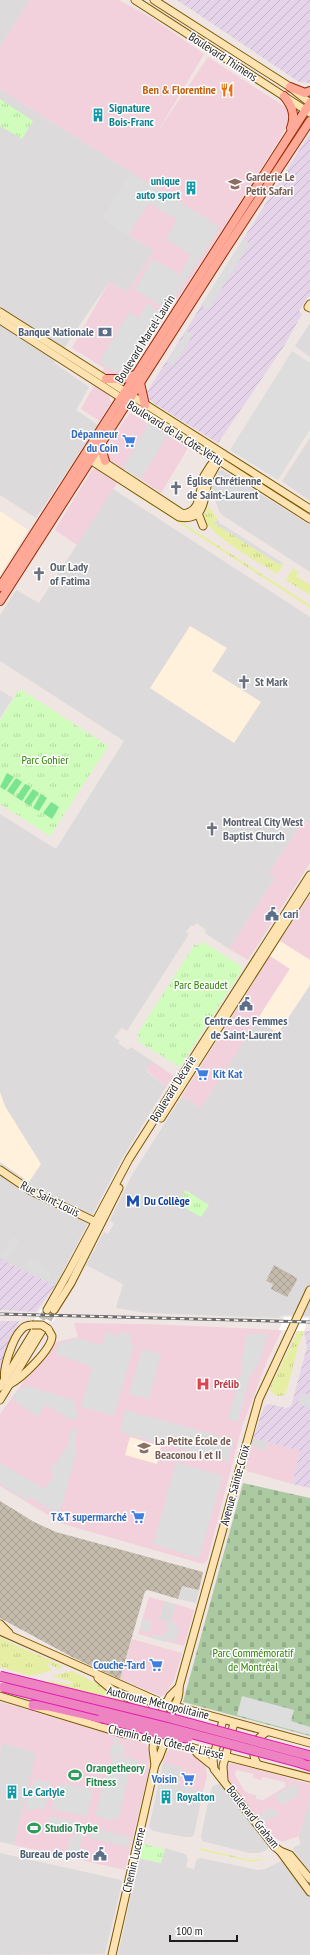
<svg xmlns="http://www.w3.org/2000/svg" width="310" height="1955" viewBox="0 0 310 1955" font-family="'PT Sans Narrow',sans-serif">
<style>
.residential{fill:#dcdadb}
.commercial{fill:#f2d0dc;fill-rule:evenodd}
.industrial{fill:url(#industrial-furrows)}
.education{fill:#fff1dc}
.construction{fill:url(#construction-cross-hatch)}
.grass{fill:url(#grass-tufts)}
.cemetery{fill:url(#cemetery-stones)}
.park{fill:url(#park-tufts)}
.pitch{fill:#7ae491}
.parking{fill:#ddd}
.pier{fill:#fff}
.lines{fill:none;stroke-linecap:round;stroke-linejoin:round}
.secondary-tunnel{stroke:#c5bebb;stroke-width:7;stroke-dasharray:7 3.5;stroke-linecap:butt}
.secondary-casing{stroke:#795600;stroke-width:9}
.primary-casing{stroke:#972900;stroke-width:10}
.highway-casing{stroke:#e517b0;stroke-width:11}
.secondary{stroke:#fee3b2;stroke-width:7}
.primary{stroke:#ffa998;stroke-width:8}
.highway{stroke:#ed84c1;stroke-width:9}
.rail-casing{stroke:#6b6b6b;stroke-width:3}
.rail{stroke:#fff;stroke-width:1.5;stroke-dasharray:4.5;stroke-linecap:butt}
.secondary-bridge-casing{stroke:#795600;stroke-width:9;stroke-linecap:butt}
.highway-bridge-casing{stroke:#e517b0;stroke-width:11;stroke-linecap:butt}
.secondary-bridge{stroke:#fee3b2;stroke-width:7}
.highway-bridge{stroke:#ed84c1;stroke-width:9}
.labels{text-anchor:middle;stroke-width:3;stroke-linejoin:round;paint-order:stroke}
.street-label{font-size:12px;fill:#1d1d1d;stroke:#fff}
.food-label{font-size:12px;font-weight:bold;fill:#c56008;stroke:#fff;text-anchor:end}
.culture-label{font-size:12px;font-weight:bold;fill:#0d838f;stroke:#fff;text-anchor:start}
.education-label{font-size:12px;font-weight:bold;fill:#785e54;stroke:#fff;text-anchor:start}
.service-label{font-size:12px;font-weight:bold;fill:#4e5e75;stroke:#fff;text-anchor:end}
.shop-label{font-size:12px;font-weight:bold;fill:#366cbe;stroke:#fff;text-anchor:end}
.worship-label{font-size:12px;font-weight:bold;fill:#5b616d;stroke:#fff;text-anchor:start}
.park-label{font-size:12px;fill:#2c8304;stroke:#fff}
.transit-label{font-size:12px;font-weight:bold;fill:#164399;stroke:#fff;text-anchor:start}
.health-label{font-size:12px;font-weight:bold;fill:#be3a42;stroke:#fff;text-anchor:start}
.leisure-label{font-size:12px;font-weight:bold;fill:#27864d;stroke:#fff;text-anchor:start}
</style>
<defs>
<pattern id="industrial-furrows" width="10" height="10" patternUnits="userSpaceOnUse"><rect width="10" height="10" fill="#e5d4e9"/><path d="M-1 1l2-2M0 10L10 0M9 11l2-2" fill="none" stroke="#c4b6c7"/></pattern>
<pattern id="construction-cross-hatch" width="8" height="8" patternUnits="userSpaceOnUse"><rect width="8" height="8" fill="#c4bbad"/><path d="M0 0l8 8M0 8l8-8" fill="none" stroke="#a8a094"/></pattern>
<pattern id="grass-tufts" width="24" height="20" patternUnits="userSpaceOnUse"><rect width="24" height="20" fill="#e6eea4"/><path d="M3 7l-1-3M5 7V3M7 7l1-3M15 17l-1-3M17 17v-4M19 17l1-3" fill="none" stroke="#c5cc8d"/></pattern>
<pattern id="cemetery-stones" width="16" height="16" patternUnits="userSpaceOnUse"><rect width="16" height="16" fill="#accaa2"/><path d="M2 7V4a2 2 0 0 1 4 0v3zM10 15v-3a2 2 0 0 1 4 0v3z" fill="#94ad8b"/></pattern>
<pattern id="park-tufts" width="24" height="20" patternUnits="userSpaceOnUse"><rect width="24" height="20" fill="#d1fdbc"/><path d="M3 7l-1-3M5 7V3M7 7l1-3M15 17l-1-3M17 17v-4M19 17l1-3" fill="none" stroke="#b3d8a1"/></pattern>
</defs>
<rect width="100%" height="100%" fill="#efe6e3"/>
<g class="residential">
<polygon points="0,0 30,0 0,47"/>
<polygon points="0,89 131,172 102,218 154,251 127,292 109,282 54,363 89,387 76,410 98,425 36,518 0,495"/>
<polygon points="310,323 310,357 295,346"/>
<polygon points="310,438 310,501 282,481"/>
<polygon points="222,470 310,525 310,572 222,515 219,511 212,491 214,479 219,471"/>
<polygon points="113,489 310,617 310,820 308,824 303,821 269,873 275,878 229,949 205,933 206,930 196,923 194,926 191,925 186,932 189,934 127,1031 122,1028 114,1037 120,1041 118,1043 128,1050 131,1047 152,1061 146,1071 166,1087 121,1160 55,1286 0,1259 0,814 56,849 124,741 0,661 0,615 16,590 39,603"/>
<polygon points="310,985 310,1316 284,1315 278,1318 146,1313 116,1308 123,1284 86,1265 104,1232 108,1234 114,1224 110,1220 132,1175 182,1096 201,1108 257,1020 278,1033"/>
<polygon points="253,1438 268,1442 265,1451 251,1446"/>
<polygon points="182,1585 199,1590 196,1603 178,1599"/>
<polygon points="164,1601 176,1604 171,1623 159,1620"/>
<polygon points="2,1743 37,1752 14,1845 0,1842 0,1751"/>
<polygon points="163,1763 182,1768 179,1785 203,1791 194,1835 191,1837 185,1837 153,1831 149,1827"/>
<polygon points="218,1784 223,1785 269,1845 267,1850 259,1853 249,1853 202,1841 201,1836 211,1789 213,1786"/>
<polygon points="310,1798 310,1872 293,1849 295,1846 300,1845 299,1836"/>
<polygon points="165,1848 185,1854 188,1858 186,1867 194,1869 196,1860 200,1858 258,1870 265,1869 281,1861 310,1897 310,1955 118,1955 139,1858 161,1863"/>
<polygon points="0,1853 121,1880 122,1883 105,1954 0,1955"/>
</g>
<g class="commercial">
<polygon points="30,0 119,0 152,18 204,54 156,134 208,57 287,108 289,114 290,122 267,159 192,277 128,372 113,375 109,398 111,402 100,421 81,409 104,368 72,348 109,282 127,292 154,251 102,218 131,172 0,89 0,47"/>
<polygon points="130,413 188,448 161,493 126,469 77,545 55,530 92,470 96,469 107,452 107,445"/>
<polygon points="310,820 310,863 248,960 229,949 275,878 269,873 303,821 307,824"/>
<polygon points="310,895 310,960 280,941"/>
<polygon points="270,956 290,968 201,1108 182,1096"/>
<polygon points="152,1061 174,1076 166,1087 146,1070"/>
<polygon points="74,1323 144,1324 282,1330 267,1361 242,1427 207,1561 203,1564 63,1524 0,1486 0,1414 29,1374 56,1342 78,1337"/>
<polygon points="268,1442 300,1451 292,1484 247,1471 246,1466 251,1446 265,1451"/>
<polygon points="149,1597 164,1601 159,1620 171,1622 176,1604 194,1610 184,1646 138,1634"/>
<polygon points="132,1639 182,1653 174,1680 165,1695 161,1696 120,1679"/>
<polygon points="0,1702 144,1743 147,1745 150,1760 149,1769 125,1870 14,1845 36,1752 2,1743 0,1751"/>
<polygon points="170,1749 188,1753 199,1759 206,1766 207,1777 203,1791 179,1785 182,1768 163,1763 166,1753"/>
<path d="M233,1763L310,1784V1798L299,1836L282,1842L274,1837L263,1825L227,1778L226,1767L229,1764ZM236,1770L254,1774L253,1778L261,1780L263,1777L285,1782V1787L263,1800L256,1799V1795L248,1793L244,1790L235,1775Z"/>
</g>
<g class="industrial">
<polygon points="177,0 310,0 310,83 299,82"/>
<polygon points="310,133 310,294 299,311 302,314 284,346 218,443 155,404 148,398 147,392"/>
<polygon points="0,1259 55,1286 36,1312 0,1310"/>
<polygon points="0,1321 19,1321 4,1360 0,1375"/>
<polygon points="304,1331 310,1331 310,1488 292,1484 300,1451 253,1438 264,1407 269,1404 286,1408 290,1407 292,1403 307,1347"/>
</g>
<g class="education">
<polygon points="0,511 28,530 0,575"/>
<polygon points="190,626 227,648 212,671 261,702 234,743 150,688"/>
<polygon points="280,941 310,960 310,985 278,1033 257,1020 290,969 270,956"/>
<polygon points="0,1092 5,1106 41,1164 29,1182 0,1162"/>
<polygon points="130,1437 161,1446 157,1464 125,1455"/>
</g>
<g class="construction">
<polygon points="274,1265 297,1278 296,1282 287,1297 271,1289 273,1284 266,1281"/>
<polygon points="0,1501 34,1522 56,1532 203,1572 199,1590 182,1586 178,1599 148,1590 145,1591 120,1679 72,1657 0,1618"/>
</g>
<g class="grass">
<polygon points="126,486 310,605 310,608 131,492"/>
<path d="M209,506L218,520L214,523L278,563L284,564L277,574C259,563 209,535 203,517Z"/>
<polygon points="293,568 299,572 296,576 310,585 310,595 287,581 286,579"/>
<polygon points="298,1331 304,1331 298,1347 287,1390 283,1396 277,1396 271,1392 270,1388"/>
<polygon points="0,1637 9,1642 63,1666 58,1669 48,1663 47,1665 53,1670 30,1676 0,1667"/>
<polygon points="72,1671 142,1707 34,1681 51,1681 71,1685 72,1682 52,1676"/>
<polygon points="200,1848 250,1860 269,1858 252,1862 200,1850"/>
</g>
<polygon class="cemetery" points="243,1483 310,1498 310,1736 183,1702"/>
<g class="park">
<polygon points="0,99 33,121 22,139 0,126"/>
<polygon points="20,689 108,746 50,836 0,804 0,720"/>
<polygon points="201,941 242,967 242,970 180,1067 138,1041 141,1038 137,1035 195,944 200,947"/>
<polygon points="185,1190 209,1205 201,1217 180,1205"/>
<polygon points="144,1844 163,1849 165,1848 161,1863 139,1858 142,1846"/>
</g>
<g class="pitch">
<polygon points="7,773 14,777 5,790 0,787"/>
<polygon points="16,778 22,782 13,795 7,791"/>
<polygon points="25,784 31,787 22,801 16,797"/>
<polygon points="33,789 39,793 30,806 24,802"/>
<polygon points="41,794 47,798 39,811 33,808"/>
<polygon points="51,802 59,807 52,819 43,813"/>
</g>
<g class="parking">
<polygon points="131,172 220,227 167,310 135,289 153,259 180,275 191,255 166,239 177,220 149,203 128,236 102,218"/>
<polygon points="243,239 250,244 208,310 201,305"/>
<polygon points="148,303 164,315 132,366 124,372 114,372 99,362 129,312 138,318"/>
<polygon points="187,331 193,335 173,367 167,362"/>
<polygon points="292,351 310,363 310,429 278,480 230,450"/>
<polygon points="150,421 169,434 140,480 123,467"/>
<polygon points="218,520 220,523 283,563 278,564 214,523"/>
<polygon points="0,690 13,698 0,718"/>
<polygon points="13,1236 20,1241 8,1259 0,1255"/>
<polygon points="29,1258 42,1265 41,1268 52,1273 49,1280 24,1267"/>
<polygon points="120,1331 132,1335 130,1343 134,1345 114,1416 81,1407 92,1367 55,1354 59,1344 79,1338 102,1345 106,1332 119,1336"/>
<polygon points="268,1333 259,1364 251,1374 238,1422 228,1419 242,1369 241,1363 247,1334"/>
<polygon points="142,1349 161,1354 149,1399 129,1394"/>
<polygon points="27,1386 74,1400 78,1418 71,1420 46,1405 37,1417 12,1399 18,1391"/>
<polygon points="301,1393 310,1395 310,1407 298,1404"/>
<polygon points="125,1410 234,1440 228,1462 120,1432"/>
<polygon points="71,1429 77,1429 75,1450 77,1451 61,1508 57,1514 30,1497 27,1501 0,1484 0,1463 45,1489 54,1475 50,1471 68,1445"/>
<polygon points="176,1462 223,1476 199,1558 153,1544"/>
<polygon points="142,1619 152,1622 149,1633 140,1630"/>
<polygon points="167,1622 177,1623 176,1627 179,1630 176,1642 167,1639 166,1642 151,1638 152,1634 162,1637 164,1632 169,1633 169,1630 165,1629"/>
<polygon points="242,1696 294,1710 291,1721 310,1727 310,1735 237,1715"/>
<polygon points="114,1738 119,1739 118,1744 125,1746 122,1757 119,1757 118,1759 122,1759 123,1756 140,1761 138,1770 129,1768 126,1772 129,1773 119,1818 116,1817 115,1821 95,1816 107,1768 110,1768 113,1758 109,1757"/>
<polygon points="34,1779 51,1783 45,1810 34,1808 33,1811 25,1809 30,1785 33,1785"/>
<polygon points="62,1783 93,1790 87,1817 52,1809 58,1785 62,1786"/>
<polygon points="296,1783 300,1790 297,1792 299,1795 281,1805 275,1795"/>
<polygon points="271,1807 279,1816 277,1818 272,1816 262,1823 258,1817"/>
<polygon points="50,1816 85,1824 78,1854 67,1852 71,1836 75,1837 76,1831 74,1831 73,1834 42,1827 47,1822 49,1822"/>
<polygon points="92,1828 130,1837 128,1847 90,1838"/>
</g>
<g class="pier">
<polygon points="41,1309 59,1310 53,1322 34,1321"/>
<polygon points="284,1317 309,1318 304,1331 279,1330"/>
</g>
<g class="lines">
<g class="secondary-tunnel">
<polyline points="36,1328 47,1310"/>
<polyline points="43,1329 54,1310"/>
</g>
<g class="secondary-casing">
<g id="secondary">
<polyline points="135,0 310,113"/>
<polyline points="154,0 290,87 310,103"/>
<polyline points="310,304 308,307 310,308"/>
<polyline points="0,312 310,509"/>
<polyline points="0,320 310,519"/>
<path d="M90,453L183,514C203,511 198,491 204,476C208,469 213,462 218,456"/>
<path d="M87,458L179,517C207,522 203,497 209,479C212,471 217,465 220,457"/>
<polyline points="198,513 203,526"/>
<polyline points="161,1118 310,885"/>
<polyline points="0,1170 31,1191 98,1223"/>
<polyline points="47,1310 68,1273 129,1159 310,875"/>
<polyline points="54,1310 71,1283 119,1188"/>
<path d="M5,1380C2,1369 13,1338 21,1330C24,1326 28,1325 32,1325"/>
<path d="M10,1384C22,1378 52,1349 52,1336L48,1329"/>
<polyline points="0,1387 36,1328"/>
<polyline points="0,1400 43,1329"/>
<polyline points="0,1624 9,1633"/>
<polyline points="0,1631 160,1702 310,1743"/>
<polyline points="98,1678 111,1689 141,1704 145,1708 147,1714"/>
<polyline points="0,1696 121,1733 170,1742 310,1778"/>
<polyline points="158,1719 170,1696 179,1687"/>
<polyline points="223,1720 213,1759 214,1769 274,1846 280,1851 290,1855 310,1879"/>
<polyline points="106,1726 133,1731"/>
<polyline points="154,1735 153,1749 155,1765"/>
<polyline points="193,1748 198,1754 213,1766"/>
<path d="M257,1764C250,1751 254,1739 267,1732"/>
<polyline points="224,1780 223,1766 234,1723"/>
<polyline points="280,1851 310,1892"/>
<path d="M112,1955L155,1765C165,1749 166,1731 171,1714C175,1704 180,1698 179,1687L259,1399L310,1290"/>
</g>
</g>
<g class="primary-casing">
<g id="primary">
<polyline points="290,87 305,93 310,91"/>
<path d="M284,96C292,106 296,115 291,128"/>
<polyline points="106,379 123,379 137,374"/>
<polyline points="140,383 145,405"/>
<polyline points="100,445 105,461"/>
<polyline points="0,587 310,103"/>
<polyline points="0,601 227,247 310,121"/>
</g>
</g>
<g class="highway-casing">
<g id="highway">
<polyline points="33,1705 49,1706 102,1718"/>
<polyline points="301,1763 310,1766"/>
</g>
</g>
<use href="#secondary" class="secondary"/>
<use href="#primary" class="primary"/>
<use href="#highway" class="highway"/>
<g class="rail-casing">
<polyline id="rail" points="0,1314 310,1322"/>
</g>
<use href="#rail" class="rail"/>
<g class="secondary-bridge-casing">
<polyline id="secondary-bridge" points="32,1325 42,1325 48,1329"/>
</g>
<g class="highway-bridge-casing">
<g id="highway-bridge">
<polyline points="0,1676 166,1717 310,1756"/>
<polyline points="3,1687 174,1729 301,1763"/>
<polyline points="102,1718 172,1736 188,1738"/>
</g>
</g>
<use href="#secondary-bridge" class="secondary-bridge"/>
<use href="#highway-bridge" class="highway-bridge"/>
</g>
<defs>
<g id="restaurant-bare" transform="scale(1.08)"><path d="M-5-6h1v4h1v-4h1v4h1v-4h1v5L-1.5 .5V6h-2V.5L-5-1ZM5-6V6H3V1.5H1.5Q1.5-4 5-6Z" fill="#e8710a" stroke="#fff" stroke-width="2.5" paint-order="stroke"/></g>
<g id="building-bare" transform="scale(1.08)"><path d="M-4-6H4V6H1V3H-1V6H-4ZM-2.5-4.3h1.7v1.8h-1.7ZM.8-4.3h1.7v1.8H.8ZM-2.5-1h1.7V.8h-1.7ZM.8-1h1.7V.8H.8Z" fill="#0f9aa8" stroke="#fff" stroke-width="2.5" paint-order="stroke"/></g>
<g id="school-bare" transform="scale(1.08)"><path d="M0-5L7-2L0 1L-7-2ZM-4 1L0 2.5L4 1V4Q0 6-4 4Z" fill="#8d6e63" stroke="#fff" stroke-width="2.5" paint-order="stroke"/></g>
<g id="bank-bare" transform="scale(1.08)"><path d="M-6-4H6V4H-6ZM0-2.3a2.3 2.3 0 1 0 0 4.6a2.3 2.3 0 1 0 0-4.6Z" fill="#5c6f8a" stroke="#fff" stroke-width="2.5" paint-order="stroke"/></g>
<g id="supermarket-bare" transform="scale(1.08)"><path d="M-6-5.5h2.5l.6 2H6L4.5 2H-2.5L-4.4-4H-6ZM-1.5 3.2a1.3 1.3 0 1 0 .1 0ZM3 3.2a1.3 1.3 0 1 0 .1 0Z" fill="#3f7fe0" stroke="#fff" stroke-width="2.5" paint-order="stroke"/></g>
<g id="church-bare" transform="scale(1.08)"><path d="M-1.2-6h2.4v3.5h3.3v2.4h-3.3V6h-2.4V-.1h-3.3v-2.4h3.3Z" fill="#6b7280" stroke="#fff" stroke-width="2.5" paint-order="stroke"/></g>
<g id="civic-bare" transform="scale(1.08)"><path d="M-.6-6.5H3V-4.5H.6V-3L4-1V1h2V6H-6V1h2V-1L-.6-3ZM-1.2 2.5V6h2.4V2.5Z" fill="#5c6f8a" stroke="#fff" stroke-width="2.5" paint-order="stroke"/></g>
<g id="metro-bare" transform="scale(1.08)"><path d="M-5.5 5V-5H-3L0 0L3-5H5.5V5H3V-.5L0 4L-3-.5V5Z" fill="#1a4fb4" stroke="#fff" stroke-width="2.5" paint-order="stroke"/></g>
<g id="hospital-bare" transform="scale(1.08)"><path d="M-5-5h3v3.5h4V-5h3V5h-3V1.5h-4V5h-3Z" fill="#e0444e" stroke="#fff" stroke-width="2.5" paint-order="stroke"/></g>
<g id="stadium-bare" transform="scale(1.08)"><path d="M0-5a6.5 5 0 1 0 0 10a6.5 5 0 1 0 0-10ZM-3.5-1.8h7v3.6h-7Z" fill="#2e9e5b" stroke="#fff" stroke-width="2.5" paint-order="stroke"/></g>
</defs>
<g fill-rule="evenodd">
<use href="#restaurant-bare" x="227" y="90"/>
<use href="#building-bare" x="98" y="115"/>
<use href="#school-bare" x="235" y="184"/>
<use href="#building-bare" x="191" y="188"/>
<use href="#bank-bare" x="105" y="332"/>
<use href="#supermarket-bare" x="129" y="441"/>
<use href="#church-bare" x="176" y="488"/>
<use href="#church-bare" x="39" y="574"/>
<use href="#church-bare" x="244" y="682"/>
<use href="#church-bare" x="212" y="829"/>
<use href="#civic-bare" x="272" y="914"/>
<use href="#civic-bare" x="246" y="1004"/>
<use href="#supermarket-bare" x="202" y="1074"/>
<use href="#metro-bare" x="133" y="1201"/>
<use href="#hospital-bare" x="203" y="1384"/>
<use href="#school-bare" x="144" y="1448"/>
<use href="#supermarket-bare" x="138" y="1517"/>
<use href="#supermarket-bare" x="156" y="1665"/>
<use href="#stadium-bare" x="75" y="1775"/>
<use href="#supermarket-bare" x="188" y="1779"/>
<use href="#building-bare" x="12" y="1792"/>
<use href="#building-bare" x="166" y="1797"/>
<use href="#stadium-bare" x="34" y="1828"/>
<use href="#civic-bare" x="100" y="1854"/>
</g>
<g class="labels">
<g class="street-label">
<text transform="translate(223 57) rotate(33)" y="4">Boulevard Thimens</text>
<text transform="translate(145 339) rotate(-58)" y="4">Boulevard Marcel-Laurin</text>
<text transform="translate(175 433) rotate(32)" y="4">Boulevard de la Côte-Vertu</text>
<text transform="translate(173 1089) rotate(-58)" y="4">Boulevard Décarie</text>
<text transform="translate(50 1199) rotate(27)" y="4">Rue Saint-Louis</text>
<text transform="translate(235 1485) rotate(-75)" y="4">Avenue Sainte-Croix</text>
<text transform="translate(158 1703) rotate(14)" y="4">Autoroute Métropolitaine</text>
<text transform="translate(166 1742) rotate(13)" y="4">Chemin de la Côte-de-Liesse</text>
<text transform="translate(253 1817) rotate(51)" y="4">Boulevard Graham</text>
<text transform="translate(134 1860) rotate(-77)" y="4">Chemin Lucerne</text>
</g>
<g class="food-label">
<text x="216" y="94">Ben &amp; Florentine</text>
</g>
<g class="culture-label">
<text x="109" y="112">Signature<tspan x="109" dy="14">Bois-Franc</tspan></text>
<text x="180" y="185" text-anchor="end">unique<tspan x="180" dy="14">auto sport</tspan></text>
<text x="23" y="1796">Le Carlyle</text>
<text x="177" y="1801">Royalton</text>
</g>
<g class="education-label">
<text x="246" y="181">Garderie Le<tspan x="246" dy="14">Petit Safari</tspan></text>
<text x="155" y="1445">La Petite École de<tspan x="155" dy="14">Beaconou I et II</tspan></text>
</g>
<g class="service-label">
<text x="94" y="336">Banque Nationale</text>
<text x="283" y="918" text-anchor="start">cari</text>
<text x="246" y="1025" text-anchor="middle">Centre des Femmes<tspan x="246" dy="14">de Saint-Laurent</tspan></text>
<text x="89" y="1858">Bureau de poste</text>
</g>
<g class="shop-label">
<text x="118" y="438">Dépanneur<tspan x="118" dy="14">du Coin</tspan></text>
<text x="213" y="1078" text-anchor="start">Kit Kat</text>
<text x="127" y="1521">T&amp;T supermarché</text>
<text x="145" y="1669">Couche-Tard</text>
<text x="177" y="1783">Voisin</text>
</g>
<g class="worship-label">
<text x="187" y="485">Église Chrétienne<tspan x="187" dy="14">de Saint-Laurent</tspan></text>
<text x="50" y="571">Our Lady<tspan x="50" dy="14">of Fatima</tspan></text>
<text x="255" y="686">St Mark</text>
<text x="223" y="826">Montreal City West<tspan x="223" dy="14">Baptist Church</tspan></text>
</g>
<g class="park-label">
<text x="45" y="764">Parc Gohier</text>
<text x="201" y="989">Parc Beaudet</text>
<text x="253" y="1657">Parc Commémoratif<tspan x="253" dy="14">de Montréal</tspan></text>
</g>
<g class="transit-label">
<text x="144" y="1205">Du Collège</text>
</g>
<g class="health-label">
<text x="214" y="1388">Prélib</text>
</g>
<g class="leisure-label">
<text x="86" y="1772">Orangetheory<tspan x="86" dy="14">Fitness</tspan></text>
<text x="45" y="1832">Studio Trybe</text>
</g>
</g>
<path d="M170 1935v6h67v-6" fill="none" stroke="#1d1d1d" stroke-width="2"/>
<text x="176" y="1935" font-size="12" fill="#1d1d1d" stroke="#ffffff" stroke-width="3" paint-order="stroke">100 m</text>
</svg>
